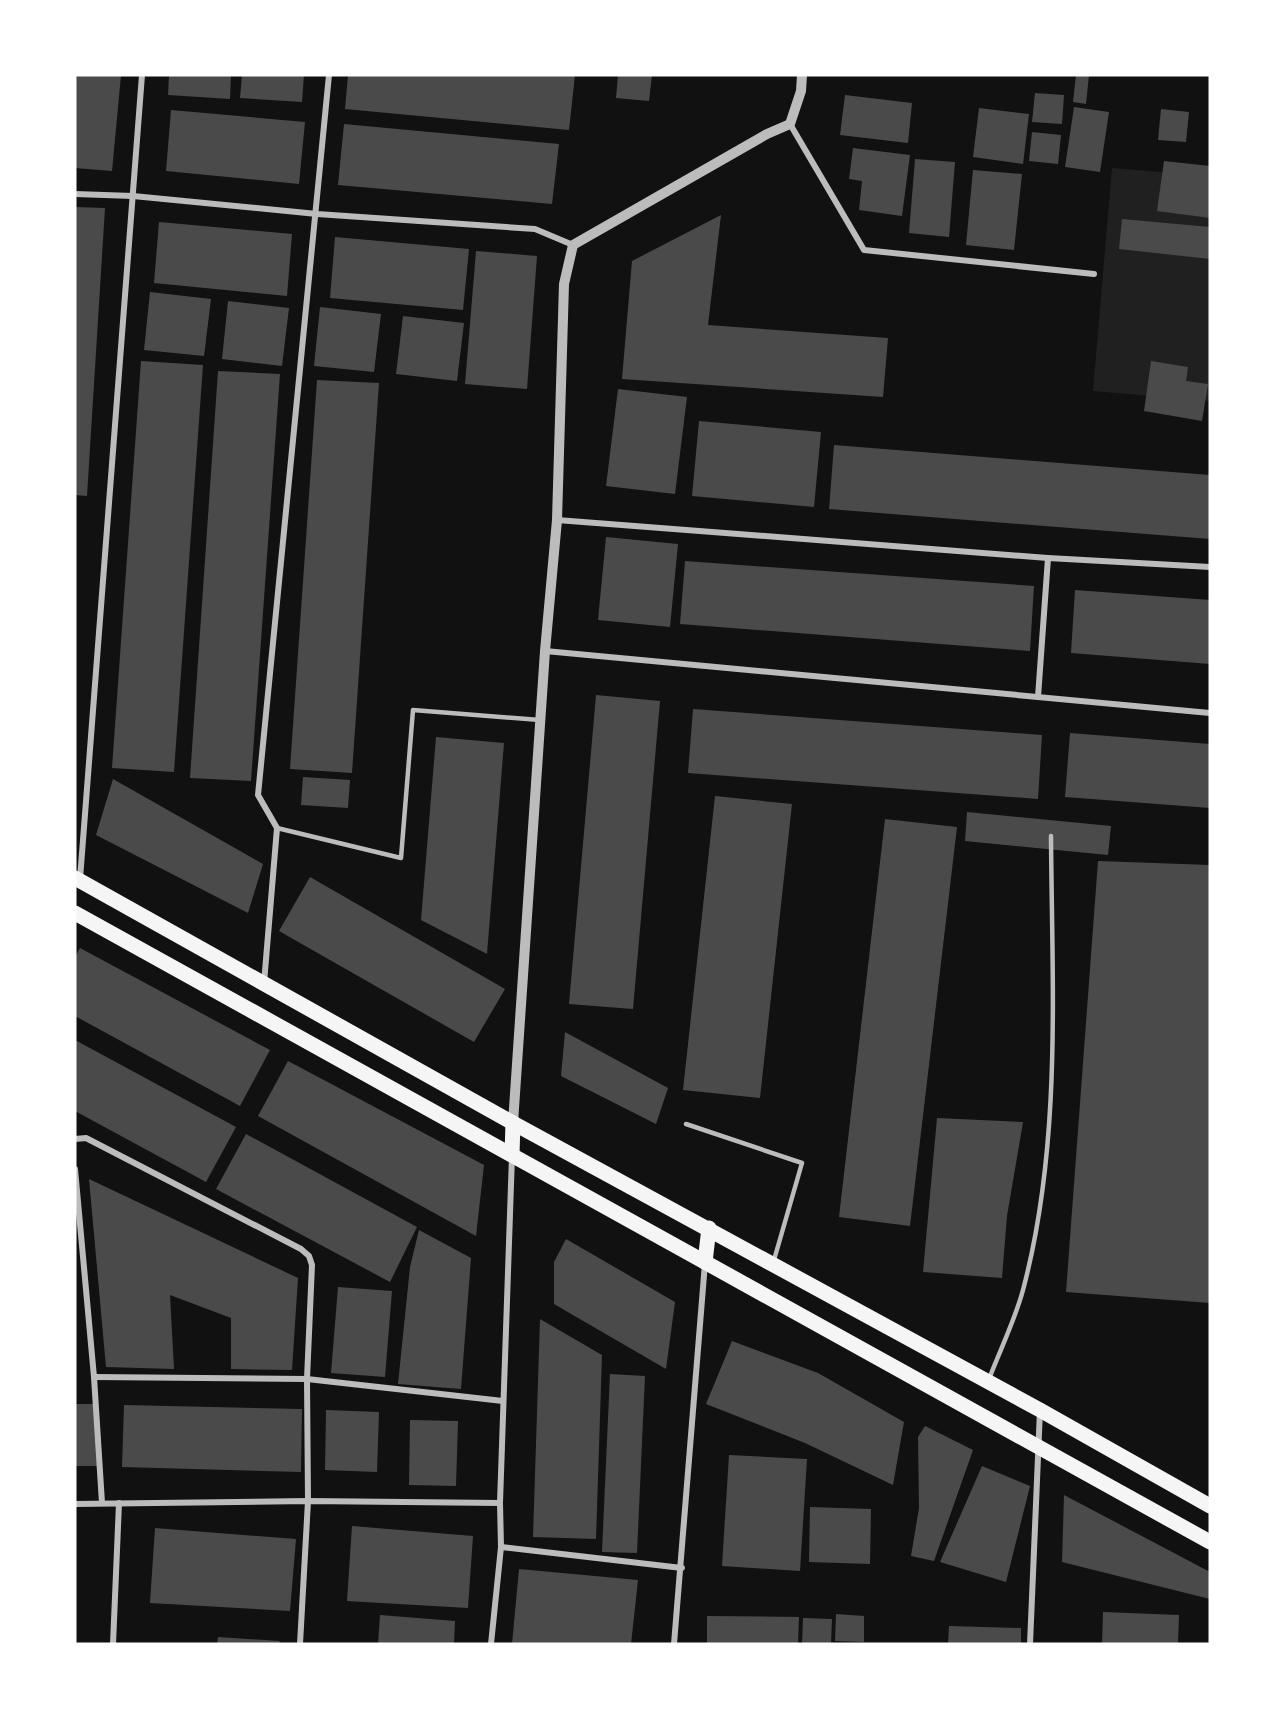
<svg xmlns="http://www.w3.org/2000/svg" width="1285" height="1719" viewBox="0 0 1285 1719" font-family="'Roboto Condensed',sans-serif">
<style>
.green{fill:#202020}
.building{fill:#4a4a4a}
.lines{fill:none;stroke-linecap:round;stroke-linejoin:round}
.service{stroke:#bcbcbc;stroke-width:4.5}
.minor{stroke:#bcbcbc;stroke-width:6}
.tertiary{stroke:#bcbcbc;stroke-width:10}
.primary{stroke:#f5f5f5;stroke-width:15}
</style>
<rect width="100%" height="100%" fill="#111"/>
<polygon class="green" points="1112,168 1210,176 1210,401 1093,391"/>
<g class="building">
<polygon points="75,75 121,75 112,171 75,168"/>
<polygon points="169,75 231,75 230,99 168,95"/>
<polygon points="242,75 304,75 302,102 240,98"/>
<polygon points="348,75 575,75 569,130 345,109"/>
<polygon points="618,75 652,75 649,101 616,98"/>
<polygon points="1076,75 1089,75 1086,104 1073,102"/>
<polygon points="1035,93 1064,95 1062,124 1032,122"/>
<polygon points="845,95 912,103 908,143 840,135"/>
<polygon points="1074,107 1109,112 1100,172 1065,167"/>
<polygon points="979,108 1029,114 1023,164 973,157"/>
<polygon points="1161,109 1189,112 1186,142 1158,140"/>
<polygon points="171,110 305,122 299,184 166,171"/>
<polygon points="344,124 559,144 552,204 338,185"/>
<polygon points="1032,132 1061,135 1058,164 1029,161"/>
<polygon points="853,148 910,155 902,216 859,210 862,181 849,179"/>
<polygon points="915,159 955,162 949,237 909,233"/>
<polygon points="1164,161 1210,166 1210,218 1157,211"/>
<polygon points="973,170 1022,174 1014,250 966,245"/>
<polygon points="75,207 105,208 87,496 75,495"/>
<polygon points="721,215 708,325 888,338 883,397 622,379 632,261"/>
<polygon points="1122,219 1210,227 1210,259 1119,249"/>
<polygon points="159,222 292,234 287,296 154,283"/>
<polygon points="335,237 469,249 463,310 330,298"/>
<polygon points="476,251 537,256 527,389 465,384"/>
<polygon points="150,292 211,299 204,356 144,350"/>
<polygon points="228,301 289,308 282,366 222,359"/>
<polygon points="320,307 381,314 374,372 314,366"/>
<polygon points="403,316 464,323 457,381 396,374"/>
<polygon points="141,361 203,365 174,772 112,768"/>
<polygon points="1151,361 1188,367 1186,381 1208,384 1202,421 1144,411"/>
<polygon points="218,371 280,374 251,781 190,778"/>
<polygon points="317,380 379,383 352,773 290,769"/>
<polygon points="618,389 687,397 675,494 606,486"/>
<polygon points="699,421 821,432 814,507 692,496"/>
<polygon points="834,445 1210,475 1210,539 829,509"/>
<polygon points="606,537 678,544 670,627 598,620"/>
<polygon points="685,561 1034,586 1030,651 680,624"/>
<polygon points="1075,590 1210,600 1210,664 1071,653"/>
<polygon points="596,695 660,701 633,1009 569,1004"/>
<polygon points="693,709 1042,735 1038,799 688,773"/>
<polygon points="1070,733 1210,744 1210,808 1065,797"/>
<polygon points="436,737 504,743 487,954 421,920"/>
<polygon points="303,777 350,780 348,808 301,805"/>
<polygon points="113,779 263,864 248,913 96,835"/>
<polygon points="715,796 792,804 760,1098 683,1090"/>
<polygon points="967,812 1111,826 1108,855 965,841"/>
<polygon points="885,819 957,827 910,1226 839,1217"/>
<polygon points="1098,861 1210,865 1210,1303 1066,1292"/>
<polygon points="310,877 505,989 474,1042 279,931"/>
<polygon points="80,948 270,1050 240,1106 75,1016 75,957"/>
<polygon points="565,1032 668,1088 656,1124 561,1076"/>
<polygon points="75,1040 236,1127 206,1182 75,1111"/>
<polygon points="288,1061 484,1165 476,1236 258,1116"/>
<polygon points="937,1118 1023,1122 1007,1216 1002,1278 923,1272"/>
<polygon points="246,1134 417,1227 390,1282 216,1189"/>
<polygon points="89,1179 298,1278 292,1370 231,1369 231,1318 170,1295 174,1369 106,1367"/>
<polygon points="419,1230 471,1258 461,1389 398,1384 410,1267"/>
<polygon points="566,1239 675,1302 666,1369 554,1304 554,1262"/>
<polygon points="338,1287 392,1291 385,1377 331,1373"/>
<polygon points="540,1319 602,1355 596,1539 533,1537"/>
<polygon points="732,1341 818,1373 904,1422 893,1485 805,1443 706,1404"/>
<polygon points="610,1374 645,1376 637,1553 602,1552"/>
<polygon points="75,1404 98,1404 100,1466 75,1466"/>
<polygon points="124,1405 302,1409 301,1472 122,1467"/>
<polygon points="326,1410 379,1412 377,1472 325,1470"/>
<polygon points="410,1420 458,1421 456,1486 409,1485"/>
<polygon points="925,1426 973,1450 934,1561 911,1556 919,1508 918,1437"/>
<polygon points="729,1455 807,1459 800,1571 722,1566"/>
<polygon points="982,1466 1030,1486 1006,1582 940,1562"/>
<polygon points="1064,1495 1210,1572 1210,1599 1062,1562"/>
<polygon points="810,1507 871,1509 870,1564 809,1562"/>
<polygon points="352,1526 473,1536 468,1608 347,1601"/>
<polygon points="155,1528 296,1539 290,1611 150,1603"/>
<polygon points="519,1569 638,1580 631,1644 512,1644"/>
<polygon points="1103,1612 1179,1615 1178,1644 1102,1644"/>
<polygon points="836,1614 864,1616 864,1642 835,1641"/>
<polygon points="380,1615 455,1621 454,1644 378,1644"/>
<polygon points="707,1616 799,1617 798,1644 707,1644"/>
<polygon points="803,1618 832,1619 831,1644 802,1644"/>
<polygon points="949,1626 1021,1628 1021,1644 948,1644"/>
<polygon points="218,1637 280,1641 279,1644 217,1644"/>
</g>
<g class="lines">
<g class="service">
<polyline points="277,828 401,858 413,710 540,720"/>
<polyline points="686,1124 802,1163 774,1260"/>
<path d="M989,1379C1000,1350 1015,1320 1023,1290C1062,1143 1052,987 1051,836"/>
</g>
<g class="minor">
<polyline points="790,124 864,250 1094,274"/>
<polyline points="75,194 133,196 317,214 535,229 573,245"/>
<polyline points="557,520 1048,558 1210,567"/>
<polyline points="545,651 1210,713"/>
<polyline points="1038,697 1048,558"/>
<polyline points="80,879 142,75"/>
<polyline points="264,983 277,828 258,795 329,75"/>
<polyline points="75,1139 86,1138 301,1249 309,1256 312,1265 307,1379 308,1501 300,1644"/>
<polyline points="75,1169 94,1377 102,1503"/>
<polyline points="94,1377 307,1379 503,1401"/>
<polyline points="75,1504 308,1501 500,1503"/>
<polyline points="501,1547 682,1568"/>
<polyline points="113,1644 119,1503"/>
<polyline points="491,1644 501,1547 500,1503 512,1156"/>
<polyline points="674,1644 705,1263"/>
<polyline points="1030,1644 1040,1410"/>
</g>
<polyline class="tertiary" points="513,1123 545,651 557,520 564,284 573,245 767,134 790,124 801,91 802,75"/>
<g class="primary">
<polyline points="75,878 513,1123 1040,1410 1210,1506"/>
<polyline points="75,913 1210,1542"/>
<polyline points="512,1154 513,1123"/>
<polyline points="705,1262 709,1228"/>
</g>
</g>
<rect width="1285" height="1719" fill="none" stroke="#ffffff" stroke-width="153"/>
</svg>
